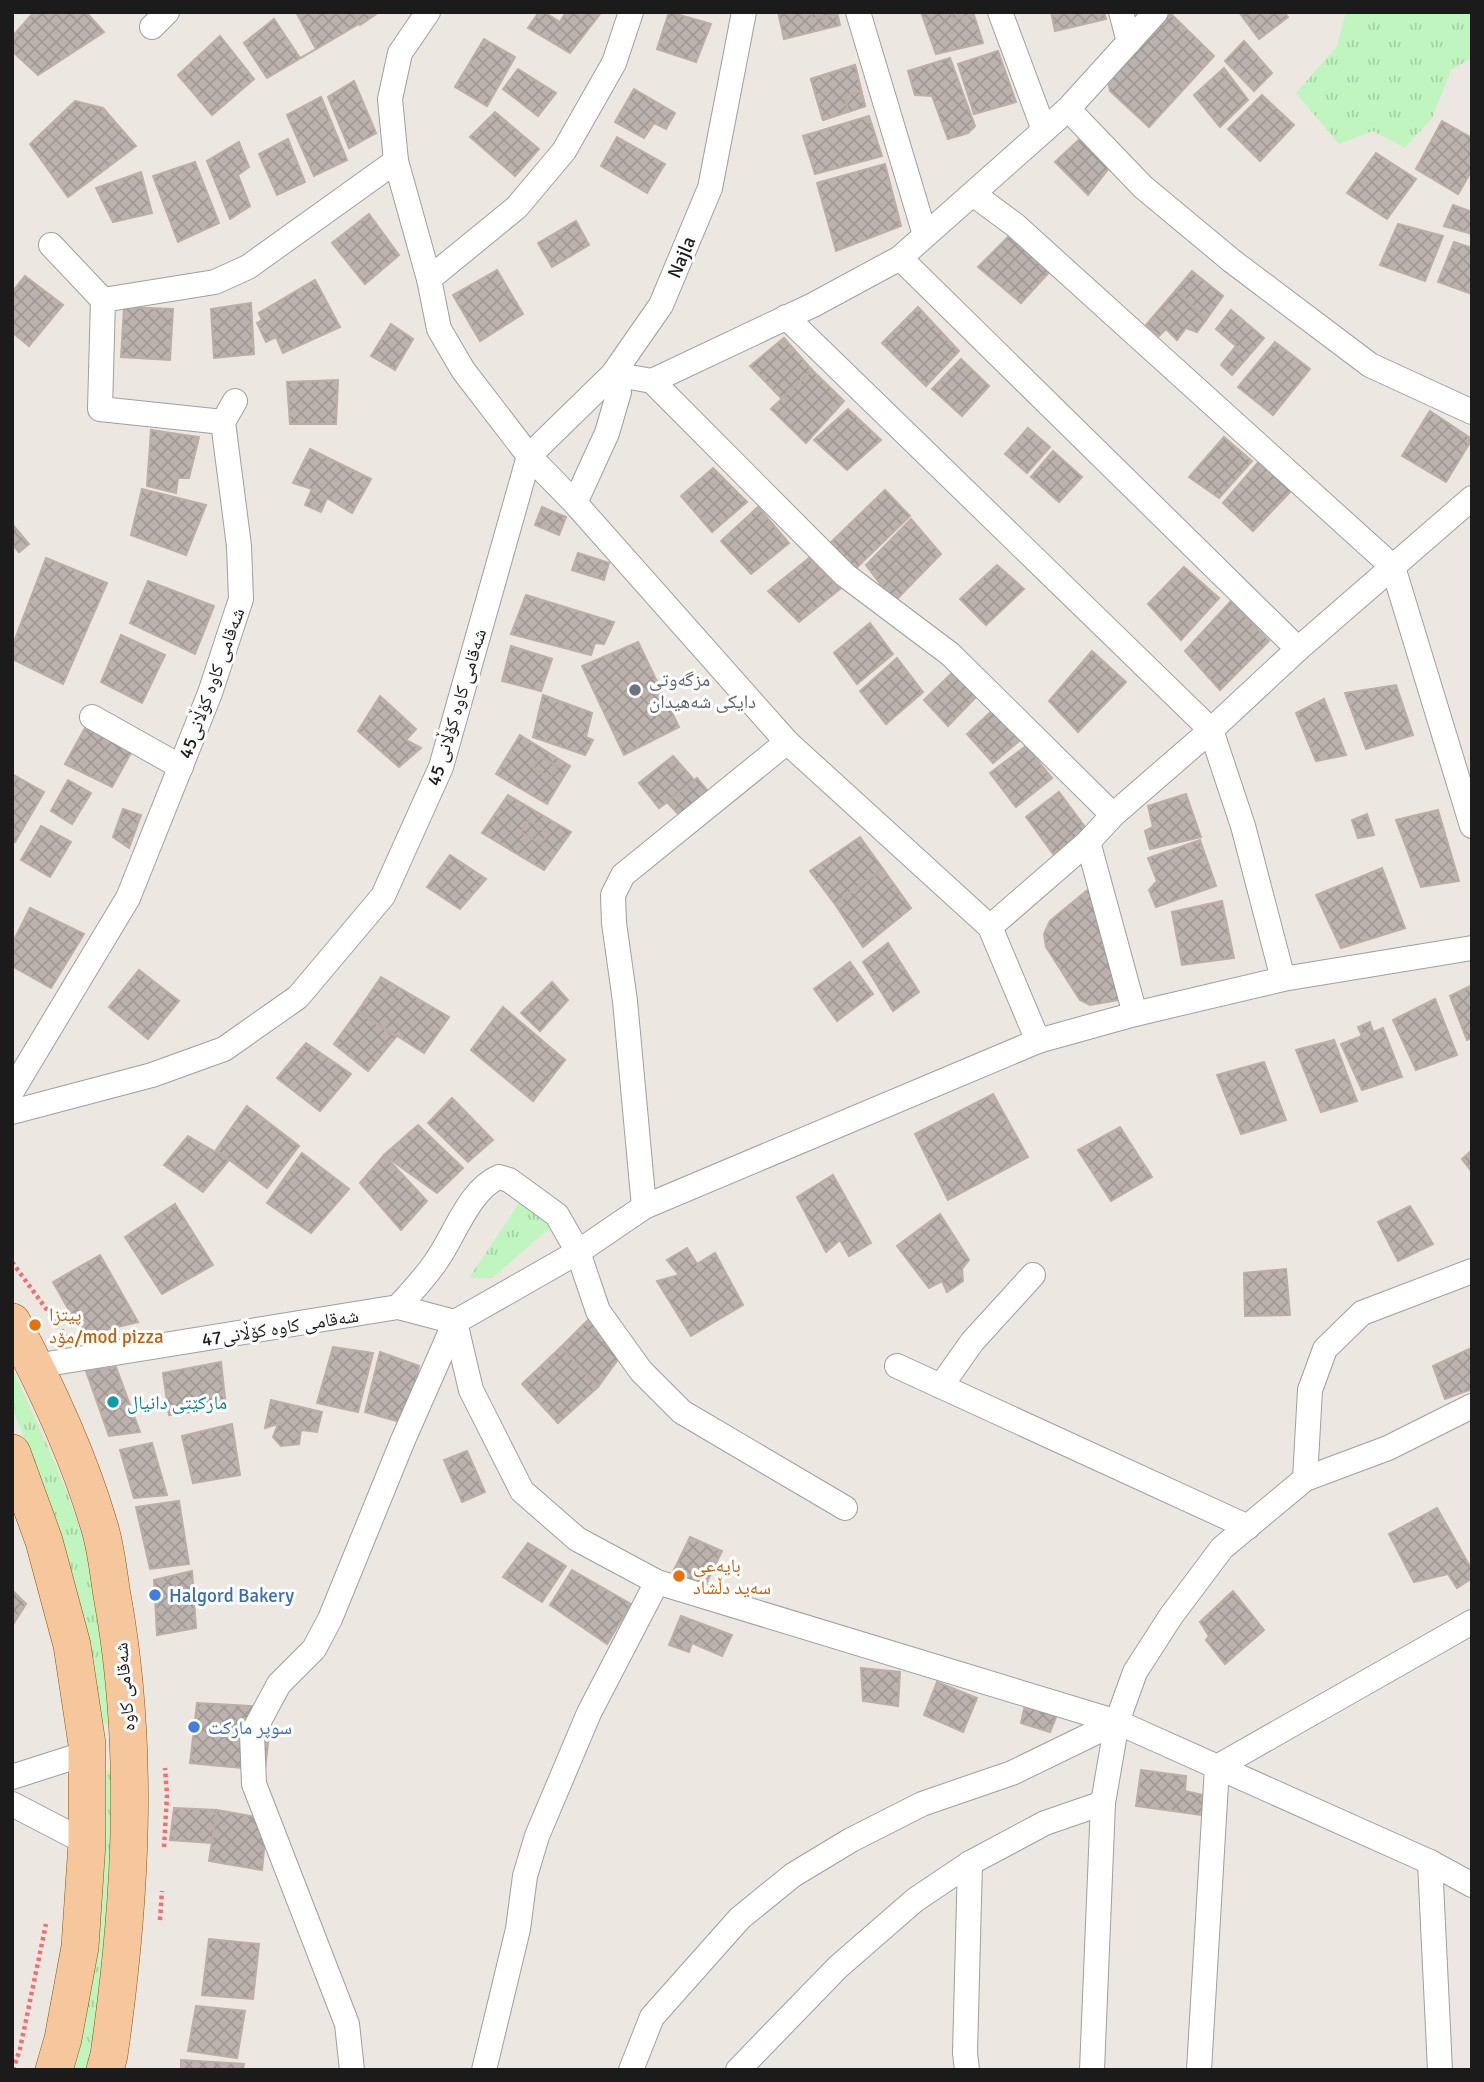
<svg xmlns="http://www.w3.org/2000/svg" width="1484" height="2082" viewBox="0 0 1484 2082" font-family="Signika,'Noto Naskh Arabic',sans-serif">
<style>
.park{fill:url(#park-tufts)}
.building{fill:url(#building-cross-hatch);stroke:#bdada5;stroke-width:2}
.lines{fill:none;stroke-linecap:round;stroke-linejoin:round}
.minor-casing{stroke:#9f9f9f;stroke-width:26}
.primary-casing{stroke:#8a5309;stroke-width:38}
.path{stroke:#f16f6e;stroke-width:4.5;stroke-dasharray:3.5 3.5;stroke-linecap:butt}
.minor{stroke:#fff;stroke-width:24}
.primary{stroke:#f6c79d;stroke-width:37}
.worship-dot{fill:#6b7280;stroke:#fff;stroke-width:2.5}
.food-dot{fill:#e8710a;stroke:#fff;stroke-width:2.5}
.culture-dot{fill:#0f9aa8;stroke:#fff;stroke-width:2.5}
.shop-dot{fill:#3f7fe0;stroke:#fff;stroke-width:2.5}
.labels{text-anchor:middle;stroke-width:6;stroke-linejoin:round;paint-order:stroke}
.street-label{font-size:19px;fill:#1b1b1b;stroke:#fff}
.worship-label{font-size:19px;fill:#5b616d;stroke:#fff;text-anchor:start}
.food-label{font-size:19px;fill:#c56008;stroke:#fff;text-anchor:start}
.culture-label{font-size:19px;fill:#0d838f;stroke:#fff;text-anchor:start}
.shop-label{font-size:19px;fill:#366cbe;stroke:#fff;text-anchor:start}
</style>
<defs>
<pattern id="park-tufts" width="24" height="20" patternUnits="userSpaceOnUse" patternTransform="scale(1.75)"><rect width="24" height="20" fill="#c0f5bf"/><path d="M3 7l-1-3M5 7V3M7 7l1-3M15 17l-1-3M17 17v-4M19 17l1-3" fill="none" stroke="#a4d1a4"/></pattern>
<pattern id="building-cross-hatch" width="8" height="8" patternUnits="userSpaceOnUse" patternTransform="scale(1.75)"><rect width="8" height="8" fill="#bcb3ae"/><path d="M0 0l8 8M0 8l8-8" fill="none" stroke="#a19995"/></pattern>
</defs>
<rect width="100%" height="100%" fill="#ece8e1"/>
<g class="park">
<polygon points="1346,12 1472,12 1472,58 1451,70 1432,118 1405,148 1373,131 1339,144 1296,93 1337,46"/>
<polygon points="523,1197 551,1227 492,1278 469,1278"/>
<path d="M12,1368C41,1433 75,1499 91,1569C103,1620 105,1673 110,1724L96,1723L30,1452L12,1408Z"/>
<polygon points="99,1770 117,1771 101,1995 86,2070 64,2070"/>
</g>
<g class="building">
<polygon points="34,12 86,12 104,32 38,75 12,51 12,37"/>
<polygon points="296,12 379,12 267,78 244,43 274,19 300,58 316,49"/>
<polygon points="352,12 379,12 360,25"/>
<polygon points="539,12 544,12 560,22 566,12 600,14 570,53 528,28"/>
<polygon points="669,12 711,24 696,62 657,49"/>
<polygon points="778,12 837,12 840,25 784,39"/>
<polygon points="811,12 837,12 837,14 812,19"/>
<polygon points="921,12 973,12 983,43 936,54"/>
<polygon points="951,12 973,12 974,15 953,19"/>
<polygon points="1051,12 1104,12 1106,19 1055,31"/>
<polygon points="1239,12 1284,12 1288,17 1259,39"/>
<polygon points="1171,14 1214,56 1149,127 1110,91 1108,80"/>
<polygon points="220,36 254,79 212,115 178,75"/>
<polygon points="484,39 515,57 487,106 455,87"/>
<polygon points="1244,41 1272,73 1254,91 1225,61"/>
<polygon points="998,51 1016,102 974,114 958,64"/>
<polygon points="950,58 975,126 968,133 948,139 932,96 915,95 908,71"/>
<polygon points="855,65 865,106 823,120 811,79"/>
<polygon points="855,65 865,106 823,120 811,79"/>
<polygon points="1224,68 1248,100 1220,127 1194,95"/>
<polygon points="518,69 556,93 538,116 503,89"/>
<polygon points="354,81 376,133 349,148 328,97"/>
<polygon points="634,89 675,113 666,129 654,123 644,138 615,122"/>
<polygon points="861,91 865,106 848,112 845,96"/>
<polygon points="1262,95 1294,125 1260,161 1228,129"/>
<polygon points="321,97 347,160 314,176 287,115"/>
<polygon points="75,101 103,108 136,146 68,197 30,144"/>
<polygon points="495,112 539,149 515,176 470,137"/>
<polygon points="869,116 882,156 815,174 803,136"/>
<polygon points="1442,121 1472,138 1472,170 1458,194 1416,169"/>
<polygon points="1085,134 1113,163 1088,195 1055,162"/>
<polygon points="617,137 665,164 647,193 601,166"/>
<polygon points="288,139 305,182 277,195 259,154"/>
<polygon points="239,142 249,167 238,175 250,206 230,219 207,161"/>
<polygon points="1376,153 1416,179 1387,219 1347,193"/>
<polygon points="195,162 219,223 178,242 153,176"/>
<polygon points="885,164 901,226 836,251 817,183"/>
<polygon points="141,172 152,213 113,222 96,188"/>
<polygon points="1453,205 1472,212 1472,234 1444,226"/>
<polygon points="369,214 399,255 365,284 332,243"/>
<polygon points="576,221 589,245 552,267 538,243"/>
<polygon points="1398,224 1443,236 1425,281 1380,265"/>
<polygon points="1013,232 1053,268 1021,303 978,267"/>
<polygon points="1454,242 1472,248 1472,294 1438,282"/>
<polygon points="497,270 523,314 480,341 453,295"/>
<polygon points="1192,271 1223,296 1206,320 1176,290"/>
<polygon points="25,276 63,305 29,346 12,332 12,292"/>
<polygon points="315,280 340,327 283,353 276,337 266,342 257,323 262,320 259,313"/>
<polygon points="1176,290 1206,320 1197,332 1186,328 1177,340 1166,329 1159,336 1146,325"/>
<polygon points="251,303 254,354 214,358 211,309"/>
<polygon points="124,307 173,309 170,360 121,357"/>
<polygon points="918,307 959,351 926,386 882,343"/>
<polygon points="1231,310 1264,338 1232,375 1221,365 1236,346 1216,329"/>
<polygon points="391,324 413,339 395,370 371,356"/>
<polygon points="784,338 812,370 782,399 750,366"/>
<polygon points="1275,342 1310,369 1273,415 1238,387"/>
<polygon points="961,359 989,386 962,416 932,389"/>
<polygon points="812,370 844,401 806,443 771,409"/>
<polygon points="338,380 336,424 290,424 287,382"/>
<polygon points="848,409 881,440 847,470 814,440"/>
<polygon points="1430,411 1472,439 1446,482 1402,456"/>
<polygon points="1028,428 1050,447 1027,473 1005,454"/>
<polygon points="151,430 199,437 189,478 178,478 176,493 147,486"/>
<polygon points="1224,437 1252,461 1219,498 1189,477"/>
<polygon points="310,449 371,479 352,513 327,498 321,512 305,505 312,489 293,483"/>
<polygon points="1053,451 1082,477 1059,502 1031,477"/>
<polygon points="1261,459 1292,490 1253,531 1223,503"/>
<polygon points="713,468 747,502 712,532 681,496"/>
<polygon points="142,489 206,505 186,555 131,535"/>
<polygon points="885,490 910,516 852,572 827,546"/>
<polygon points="542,507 566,517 559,535 535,525"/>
<polygon points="758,507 789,543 751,574 721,541"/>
<polygon points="911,519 941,554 894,602 866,565"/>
<polygon points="12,524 29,544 19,552 12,544"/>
<polygon points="578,553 609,563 604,580 572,570"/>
<polygon points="46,558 107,583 63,684 12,659 12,647"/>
<polygon points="809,558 840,589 799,622 768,591"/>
<polygon points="997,565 1024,589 986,625 960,599"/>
<polygon points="1184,567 1219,598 1181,640 1148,604"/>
<polygon points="148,581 214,606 195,654 130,623"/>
<polygon points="526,595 614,622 604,644 595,643 591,655 511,634"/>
<polygon points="1231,601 1269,641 1220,690 1185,651"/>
<polygon points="870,623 893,654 857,684 834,653"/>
<polygon points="121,635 165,655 142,703 101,682"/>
<polygon points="638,642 679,727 624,755 582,666"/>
<polygon points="511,646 552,659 541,691 502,681"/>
<polygon points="1092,651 1126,682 1078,732 1049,701"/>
<polygon points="897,658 923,692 886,724 860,691"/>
<polygon points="953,672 976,697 948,726 924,700"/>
<polygon points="1396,685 1413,735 1366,749 1345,693"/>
<polygon points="543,695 592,713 586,737 593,740 585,755 533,737"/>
<polygon points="380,696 416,729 406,740 421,748 399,767 358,731"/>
<polygon points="1324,699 1346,755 1316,761 1296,713"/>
<polygon points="996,707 1024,737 993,763 967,734"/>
<polygon points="85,728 132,751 112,787 65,764"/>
<polygon points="520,735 570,766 547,804 496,774"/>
<polygon points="1026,746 1052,778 1016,807 990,773"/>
<polygon points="540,756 557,766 550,778 533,768"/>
<polygon points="673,756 695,781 659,808 639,783"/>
<polygon points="12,774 44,792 15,842 12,840"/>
<polygon points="697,778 712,796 685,821 667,802"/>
<polygon points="68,780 91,793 72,824 51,811"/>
<polygon points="1059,792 1088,831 1054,855 1026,817"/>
<polygon points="1186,794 1201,837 1150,849 1145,831 1153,827 1148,806"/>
<polygon points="508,795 571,832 544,870 482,833"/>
<polygon points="123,809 141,815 129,848 113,837"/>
<polygon points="1438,810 1459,881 1421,887 1396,820"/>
<polygon points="1367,814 1374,835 1358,838 1352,820"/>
<polygon points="529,820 549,834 540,844 521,832"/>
<polygon points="41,826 71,842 50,877 21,860"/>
<polygon points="860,837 883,869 835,904 810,871"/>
<polygon points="1200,840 1216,886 1156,907 1149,890 1157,881 1148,858"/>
<polygon points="450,855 486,879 460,909 427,887"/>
<polygon points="1382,868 1405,928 1341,948 1316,895"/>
<polygon points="883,869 911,908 863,947 835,904"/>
<polygon points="1090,888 1125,996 1118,1000 1090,1005 1080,1000 1046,947 1044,934 1050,921"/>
<polygon points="1222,901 1234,958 1182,965 1172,912"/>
<polygon points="30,908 84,934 51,988 12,966 12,944"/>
<polygon points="888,943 919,992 893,1011 863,962"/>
<polygon points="850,962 873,994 837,1021 814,989"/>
<polygon points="139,970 179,1001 148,1039 109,1007"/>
<polygon points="381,977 449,1017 424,1053 358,1011"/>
<polygon points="552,982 568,1000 540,1031 521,1013"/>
<polygon points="1472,985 1472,1038 1467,1040 1450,996"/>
<polygon points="1435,999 1457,1055 1416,1070 1393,1020"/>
<polygon points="503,1007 565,1060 533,1101 471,1050"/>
<polygon points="358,1011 396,1037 368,1071 334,1044"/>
<polygon points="1370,1022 1373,1032 1383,1028 1402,1077 1362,1090 1341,1044 1362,1036 1358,1027"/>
<polygon points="1334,1040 1357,1101 1321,1112 1296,1050"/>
<polygon points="306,1043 351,1074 320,1111 277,1078"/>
<polygon points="1264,1062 1286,1120 1241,1134 1217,1075"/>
<polygon points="993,1094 1028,1157 948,1200 915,1134"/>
<polygon points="452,1098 493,1140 468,1162 428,1123"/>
<polygon points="247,1106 299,1146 267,1188 216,1150"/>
<polygon points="418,1125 463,1168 437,1193 384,1155"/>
<polygon points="1120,1127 1152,1177 1111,1201 1078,1150"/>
<polygon points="188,1136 229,1160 203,1192 164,1165"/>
<polygon points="1472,1150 1472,1172 1462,1159"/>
<polygon points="302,1153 349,1189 311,1233 267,1203"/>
<polygon points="384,1155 427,1201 401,1230 360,1183"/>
<polygon points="833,1175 871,1243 849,1256 840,1240 826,1252 797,1197"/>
<polygon points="175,1204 213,1265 162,1294 125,1237"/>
<polygon points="1410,1206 1433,1244 1398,1261 1378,1222"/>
<polygon points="940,1214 969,1260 962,1269 963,1281 947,1292 942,1281 929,1288 897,1246"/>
<polygon points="687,1248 697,1264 715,1253 743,1305 691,1336 657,1281 679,1275 667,1260"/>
<polygon points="100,1255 138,1322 83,1335 53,1282"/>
<polygon points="1286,1269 1290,1315 1245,1316 1244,1273"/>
<polygon points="590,1318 619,1358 598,1387 561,1347"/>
<polygon points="333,1347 373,1353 358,1412 317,1403"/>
<polygon points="561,1347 598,1387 558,1423 522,1384"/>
<polygon points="1469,1349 1472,1354 1472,1389 1445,1399 1433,1366"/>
<polygon points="380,1352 419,1366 407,1424 365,1412"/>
<polygon points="221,1362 226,1407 169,1415 163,1373"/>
<polygon points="116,1367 140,1432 109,1436 86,1371"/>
<polygon points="271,1400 322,1412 317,1432 301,1430 299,1444 281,1446 273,1437 278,1424 265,1428"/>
<polygon points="232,1424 240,1475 193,1483 182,1436"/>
<polygon points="152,1443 167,1495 134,1498 120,1450"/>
<polygon points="467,1451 485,1492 462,1502 444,1460"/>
<polygon points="179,1501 189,1564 150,1569 136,1507"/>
<polygon points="1437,1508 1472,1570 1472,1578 1457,1588 1448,1574 1414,1582 1389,1534"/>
<polygon points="690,1537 722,1551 704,1588 672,1574"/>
<polygon points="528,1543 566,1566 542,1602 503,1577"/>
<polygon points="572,1570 631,1604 607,1644 550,1605"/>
<polygon points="192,1571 196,1628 157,1635 154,1580"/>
<polygon points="12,1590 26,1604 12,1626"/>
<polygon points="1233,1591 1264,1630 1225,1664 1206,1640 1209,1636 1200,1622"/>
<polygon points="681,1616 732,1635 722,1656 692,1643 689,1652 669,1645"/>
<polygon points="861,1668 900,1672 898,1706 863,1701"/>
<polygon points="937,1682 977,1698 963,1732 924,1715"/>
<polygon points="197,1703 272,1707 265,1770 190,1763"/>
<polygon points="1025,1705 1057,1715 1050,1732 1021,1723"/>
<polygon points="1141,1770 1186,1776 1185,1791 1212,1797 1208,1816 1136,1806"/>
<polygon points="174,1808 217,1810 212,1843 170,1840"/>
<polygon points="217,1810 267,1819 262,1870 209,1861"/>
<polygon points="209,1939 259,1944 253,1999 202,1995"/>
<polygon points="196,2006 245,2011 237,2058 188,2051"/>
<polygon points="181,2060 244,2064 243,2070 181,2070"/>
</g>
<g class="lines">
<g class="minor-casing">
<g id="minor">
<polyline points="428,12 400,53 390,99 396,161 429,279 439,329 463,370 529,456 613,374 661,305 710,188 744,12"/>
<polyline points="858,12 925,235"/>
<polyline points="1000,12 1044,130"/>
<polyline points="1121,12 1129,42"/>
<polyline points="152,27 167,12"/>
<polyline points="1068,109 1143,187 1232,261 1370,365 1472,412"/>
<polyline points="973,194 1015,225 1393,567 1472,826"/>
<polyline points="51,245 103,300"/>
<polyline points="900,258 1298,649"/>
<polyline points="429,279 517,207 564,151 614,63 631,12"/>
<polyline points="786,317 1211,730 1243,826 1283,979"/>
<polyline points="652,381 813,305 900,258 1068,109 1156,12"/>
<polyline points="223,422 235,401"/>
<polyline points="575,503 607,433 619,392 613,374 652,381 845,575 950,654 1113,815"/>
<polyline points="92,717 181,767"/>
<polyline points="1088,842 1135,1014"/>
<polyline points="990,927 1088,842 1113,815 1211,730 1298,649 1472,498"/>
<polyline points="12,1091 128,898 210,693 241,599 239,546 223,422 100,409 103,300 215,282 248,267 396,161"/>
<polyline points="12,1112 152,1075 224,1049 298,997 383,896 441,767 529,456 575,503 787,742"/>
<polyline points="644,1207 625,1001 614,923 613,895 623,875 787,742 990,927 1038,1041"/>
<path d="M398,1307C411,1292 426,1277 437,1260C455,1234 470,1189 499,1177L509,1180L557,1215L578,1252L598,1311L641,1371L682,1412L845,1508"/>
<polyline points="35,1366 398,1307 455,1322 471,1390 522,1491 577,1539 657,1582 1117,1722 1430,1862 1472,1885"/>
<polyline points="897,1366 1248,1527"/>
<polyline points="941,1386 972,1342 1033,1275"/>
<polyline points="1305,1479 1388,1448 1472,1406"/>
<polyline points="12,1777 87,1753"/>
<polyline points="12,1804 87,1843"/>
<polyline points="1430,1862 1440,2070"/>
<polyline points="352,2070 347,2024 254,1784 252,1734 279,1684 314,1649 330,1619 403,1440 455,1322 578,1252 644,1207 1038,1041 1135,1014 1283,979 1472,948"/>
<polyline points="484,2070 518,1929 525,1876 537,1836 589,1713 657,1582"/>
<polyline points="631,2070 652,2017 740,1918 793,1875 851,1840 922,1804 1012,1773 1117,1722"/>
<polyline points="738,2070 838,1967 915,1900 970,1863 1045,1823 1103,1803"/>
<polyline points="967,2070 965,2053 970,1863"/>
<polyline points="1092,2070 1103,1803 1117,1722 1135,1672 1171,1616 1222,1548 1305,1479 1310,1390 1325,1349 1362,1313 1472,1271"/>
<polyline points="1199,2070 1217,1767 1472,1622"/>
</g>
</g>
<g class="primary-casing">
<g id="primary">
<path d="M12,1322C46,1386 77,1452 98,1522C106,1545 108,1571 112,1595C140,1748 131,1902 109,2055L105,2070"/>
<polyline points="12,1453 44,1541 72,1645 87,1744 87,1843 80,1947 63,2039 54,2070"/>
</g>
</g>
<g class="path">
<polyline points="12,1262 66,1336"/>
<polyline points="164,1847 167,1795 165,1768"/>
<polyline points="160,1920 162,1891"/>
<polyline points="13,2070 20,2049 46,1924"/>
</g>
<use href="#minor" class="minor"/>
<use href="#primary" class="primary"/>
</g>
<circle class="worship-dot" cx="635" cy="690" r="7"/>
<g class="food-dot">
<circle cx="35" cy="1325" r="7"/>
<circle cx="679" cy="1576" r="7"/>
</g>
<circle class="culture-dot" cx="113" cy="1402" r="7"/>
<g class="shop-dot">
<circle cx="155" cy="1595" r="7"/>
<circle cx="194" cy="1727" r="7"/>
</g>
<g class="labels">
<g class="street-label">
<text transform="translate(681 257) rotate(-67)" y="7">Najla</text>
<text transform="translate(211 683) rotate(-70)" y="7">شەقامی کاوە کۆڵانی45</text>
<text transform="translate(456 707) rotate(-73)" y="7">شەقامی کاوە کۆڵانی 45</text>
<text transform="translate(280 1327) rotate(-9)" y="7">شەقامی کاوە کۆڵانی47</text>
<text transform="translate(124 1687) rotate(-95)" y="7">شەقامی کاوە</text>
</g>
<g class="worship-label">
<text x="649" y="686">مزگەوتی<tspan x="649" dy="22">دایکی شەهیدان</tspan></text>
</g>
<g class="food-label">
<text x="49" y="1321">پیتزا<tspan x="49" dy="22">مۆد/mod pizza</tspan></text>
<text x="693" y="1572">بایەعی<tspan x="693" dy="22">سەید دڵشاد</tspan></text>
</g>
<g class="culture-label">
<text x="127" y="1409">مارکێتی دانیال</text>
</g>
<g class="shop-label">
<text x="169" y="1602">Halgord Bakery</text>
<text x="208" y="1734">سوپر مارکت</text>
</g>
</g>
<rect width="1484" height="2082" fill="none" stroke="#1b1b1b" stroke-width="28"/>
</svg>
